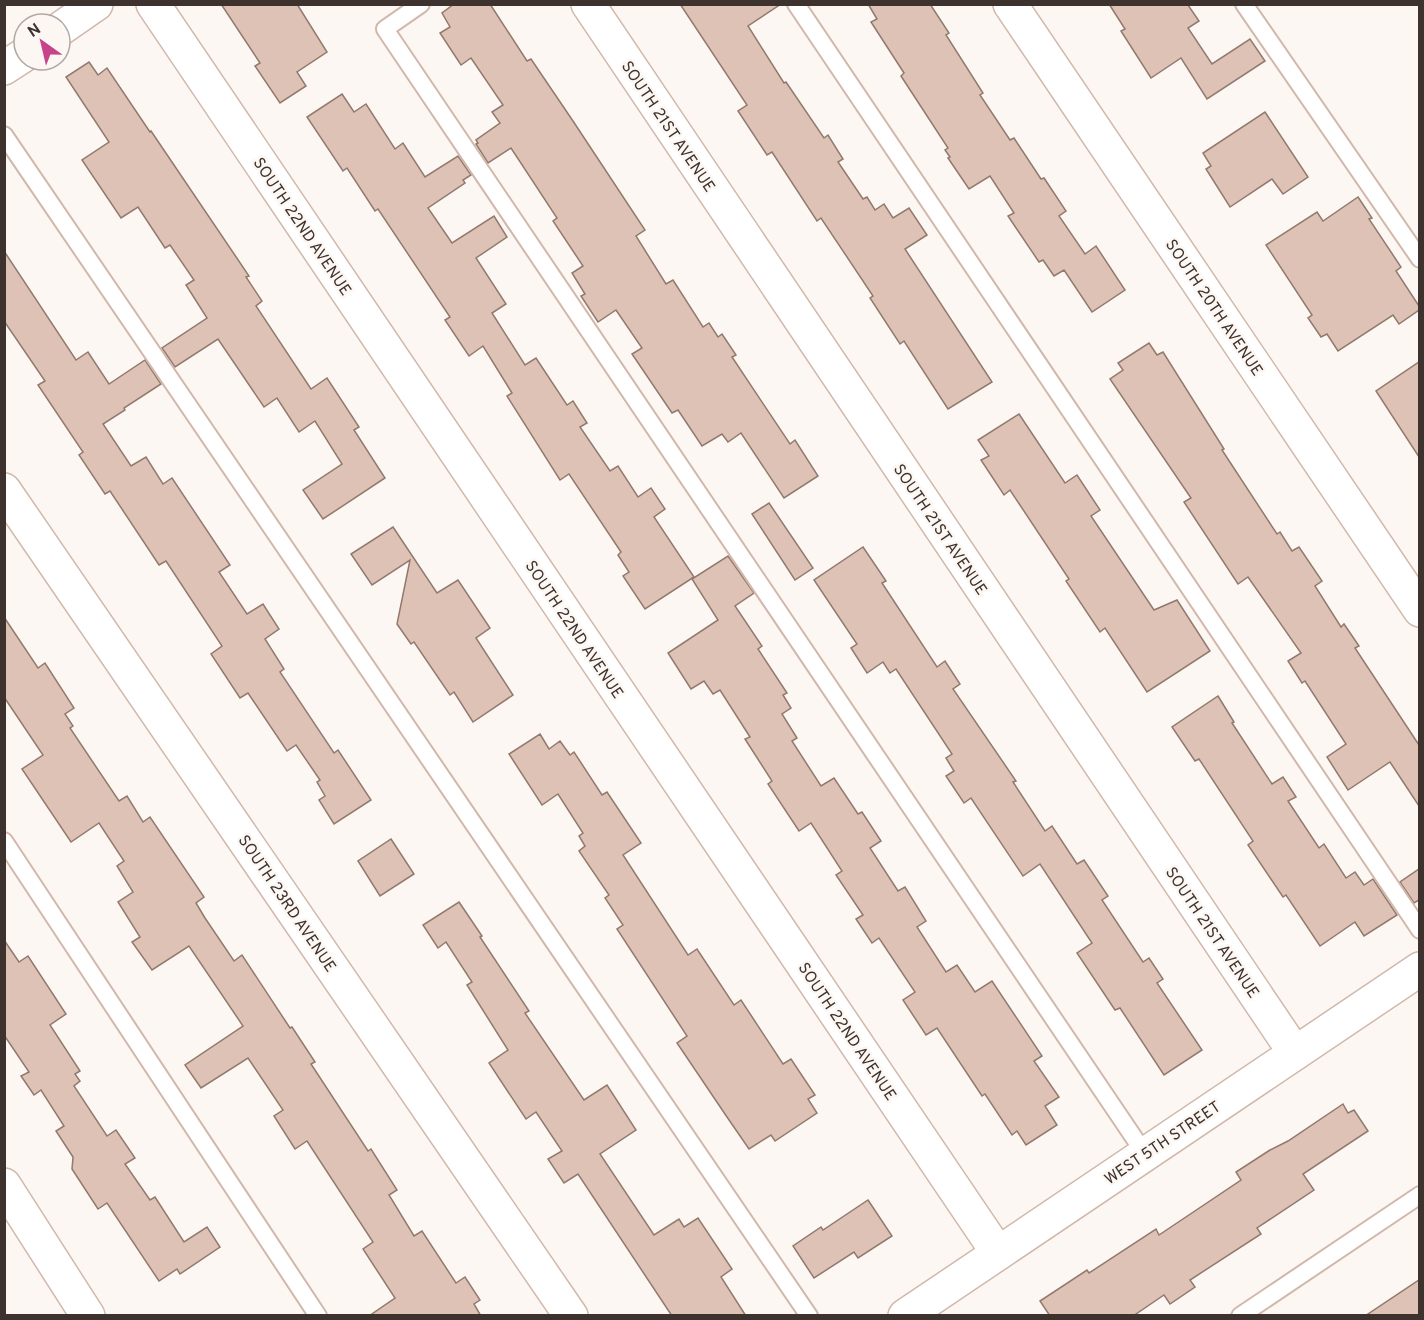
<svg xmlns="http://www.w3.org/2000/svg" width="1424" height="1320" viewBox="0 0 1424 1320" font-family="Overpass,sans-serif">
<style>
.building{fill:#ddc2b5;stroke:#91796c;stroke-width:1.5}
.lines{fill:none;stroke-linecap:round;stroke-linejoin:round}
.lane-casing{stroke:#d1b8aa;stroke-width:20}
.street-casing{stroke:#d1b8aa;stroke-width:36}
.secondary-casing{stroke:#d1b8aa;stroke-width:36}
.lane{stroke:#fff;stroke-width:16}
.street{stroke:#fff;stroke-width:33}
.secondary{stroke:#fff;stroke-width:33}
.labels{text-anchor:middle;stroke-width:5;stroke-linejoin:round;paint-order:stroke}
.street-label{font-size:16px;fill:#3d322d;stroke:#fdf7f4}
</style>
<rect width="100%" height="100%" fill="#fdf7f4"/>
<g class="building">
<polygon points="221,4 297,4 327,52 297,72 306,86 280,103 255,66 260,63"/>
<polygon points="454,4 490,4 527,61 531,59 573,121 645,230 636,236 666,284 673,280 703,327 709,323 718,337 722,334 736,355 732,357 790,444 795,440 818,476 784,498 741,433 728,442 722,434 702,446 678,410 672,413 632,354 642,348 616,310 598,322 581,296 585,294 572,273 583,266 553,221 557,218 511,148 488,163 476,144 478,143 476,140 500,123 492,112 503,105 471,58 461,65 440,33 450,27 442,13"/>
<polygon points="680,4 781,4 748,26 784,83 786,82 824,138 828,135 843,159 838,162 863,199 867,197 875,210 884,204 893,218 909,208 927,235 905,249 992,382 948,409 904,341 900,344 870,298 873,296 821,218 817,221 772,152 767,155 738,111 747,105"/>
<polygon points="868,4 930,4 949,33 946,35 983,93 980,95 1010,140 1014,138 1041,179 1044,178 1066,211 1059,216 1085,254 1096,246 1125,290 1092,312 1064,270 1054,276 1043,260 1039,262 1008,216 1014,213 990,176 969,189 948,158 950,157 945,150 948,148 901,76 904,73 871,22 877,19"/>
<polygon points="1109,4 1188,5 1199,21 1188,28 1212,64 1250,39 1265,61 1207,99 1181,58 1151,78 1121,31 1125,29"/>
<polygon points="89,62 98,75 107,68 150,132 151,131 249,276 246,277 262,301 256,306 311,389 327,378 359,427 354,430 385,478 323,519 303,490 342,464 315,421 299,432 277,398 264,407 218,339 175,367 162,348 207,318 186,285 194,280 170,245 165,248 138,207 121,218 82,160 109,142 66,77"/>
<polygon points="342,94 354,112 366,104 395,149 403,143 425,177 458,156 471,175 463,180 465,183 428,208 452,243 494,216 507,237 476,258 506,304 492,313 525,365 536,358 567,405 573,401 587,423 580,427 610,471 618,466 638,497 651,488 665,509 654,517 694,577 645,609 623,576 629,572 618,555 621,552 569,474 560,480 507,396 512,393 483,346 469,356 445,320 450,317 378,209 375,211 347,168 343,171 307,117"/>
<polygon points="1265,112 1308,177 1283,194 1272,179 1230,207 1206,169 1211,166 1203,153"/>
<polygon points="1358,197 1372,218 1369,219 1401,267 1396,271 1419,306 1419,310 1399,324 1393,315 1338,351 1327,334 1321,337 1308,318 1312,315 1266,245 1317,212 1323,221"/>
<polygon points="4,251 76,360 88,352 109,384 145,360 161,384 124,408 125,410 103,424 131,466 146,457 163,484 172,478 230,565 219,572 247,614 263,604 279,629 265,639 284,669 280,672 334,753 338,750 371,800 334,824 319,800 325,796 317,782 320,780 296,745 287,751 248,693 240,698 211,654 222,646 166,561 159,565 110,491 105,494 79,455 83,452 38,385 45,381 4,321"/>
<polygon points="1149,343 1157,355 1163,352 1224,449 1222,450 1277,534 1280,532 1292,551 1299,547 1322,581 1315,586 1341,627 1344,624 1359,646 1355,648 1419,745 1419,806 1390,762 1348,790 1327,757 1346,744 1305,681 1302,683 1288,661 1301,653 1248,577 1238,584 1184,502 1191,498 1110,379 1123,370 1118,363"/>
<polygon points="1419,362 1419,457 1376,391"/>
<polygon points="1019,414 1065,483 1077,475 1100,510 1091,516 1154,610 1177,600 1210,651 1147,692 1105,628 1100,632 1066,581 1069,579 1010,490 1004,495 981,460 989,456 978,440"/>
<polygon points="769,503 813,568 795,580 752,514"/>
<polygon points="393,527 437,593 458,580 490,628 476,638 513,695 473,722 454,692 450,695 414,642 411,644 397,624 410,560 372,585 351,554"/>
<polygon points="863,547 886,581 882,583 937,667 945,661 960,684 953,689 1016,781 1013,782 1045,831 1052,826 1077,864 1084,860 1108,896 1102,900 1143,962 1149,958 1163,979 1157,983 1202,1050 1164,1075 1120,1008 1115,1010 1077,953 1092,943 1040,864 1023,876 971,798 964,803 946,776 954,771 946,758 952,754 896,669 890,673 883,662 867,673 851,648 857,644 814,580"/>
<polygon points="728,556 754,593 735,606 762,646 758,649 787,693 783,695 791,708 782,714 797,738 792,741 821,786 834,778 858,814 862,812 881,841 870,848 898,891 905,887 926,921 917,927 946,972 957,965 975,992 992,981 1042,1056 1034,1061 1059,1097 1045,1106 1057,1125 1026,1145 1017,1131 1012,1135 985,1094 982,1096 937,1028 926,1035 903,1000 915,992 879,938 872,943 856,919 863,915 836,875 842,871 811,823 799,831 768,784 772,781 745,739 750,737 720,690 713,694 704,681 691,689 668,653 718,620 692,579"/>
<polygon points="4,617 38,668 45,663 74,708 65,714 73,726 70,728 119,801 127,796 143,822 150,817 204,897 196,903 205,918 234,961 242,955 290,1028 292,1027 315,1062 311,1064 368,1151 371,1149 397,1190 389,1195 414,1236 422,1231 456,1283 465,1277 480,1300 474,1304 481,1316 369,1316 395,1298 363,1249 373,1242 307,1141 295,1149 274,1116 283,1110 248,1058 201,1088 185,1065 243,1026 189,946 152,970 132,942 140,937 118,902 133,892 117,866 124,861 99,823 71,842 22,769 43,755 4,697"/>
<polygon points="1218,696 1234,722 1232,723 1272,784 1283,777 1296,797 1288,801 1319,848 1324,844 1346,878 1355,872 1364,885 1373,879 1397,915 1364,936 1355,922 1320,946 1286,895 1283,897 1248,845 1253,841 1199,759 1195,761 1172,727"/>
<polygon points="540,734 549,749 560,741 570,755 574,752 602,795 607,792 641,843 623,855 688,955 697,949 734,1005 741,1000 783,1064 791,1059 815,1095 808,1099 817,1113 775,1141 771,1135 749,1149 727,1117 677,1043 687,1036 617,929 623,925 605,898 609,895 579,851 585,846 579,836 583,833 558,794 542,805 509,754"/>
<polygon points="391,839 414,874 380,896 358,861"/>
<polygon points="1419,869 1419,900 1414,903 1400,882"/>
<polygon points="459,902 482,936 480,937 529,1011 525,1013 584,1100 607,1085 636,1130 600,1154 654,1235 679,1219 684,1227 698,1218 732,1269 721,1277 746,1316 672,1316 578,1174 564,1183 548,1159 562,1151 536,1112 526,1119 489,1063 508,1050 467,985 472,982 446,942 438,948 423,925"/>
<polygon points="4,940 19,962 28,956 66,1014 50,1025 80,1071 75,1074 80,1081 74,1086 107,1136 116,1130 135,1158 125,1164 150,1200 155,1197 184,1242 207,1227 220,1247 180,1274 177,1269 159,1281 107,1203 98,1209 72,1169 73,1157 56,1131 64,1126 41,1090 34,1095 21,1076 29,1072 4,1035"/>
<polygon points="1343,1104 1348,1113 1354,1110 1368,1131 1303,1174 1314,1190 1257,1228 1261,1234 1190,1280 1195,1287 1170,1304 1164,1295 1133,1316 1050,1316 1040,1301 1087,1270 1089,1273 1156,1229 1159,1235 1241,1180 1236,1172 1270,1150 1288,1141"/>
<polygon points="868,1200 892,1236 858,1258 854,1252 814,1278 793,1246 821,1227 823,1230"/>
<polygon points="1419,1280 1419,1316 1365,1316"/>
</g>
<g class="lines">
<g class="lane-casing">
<g id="lane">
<polyline points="421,4 385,29 1145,1154"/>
<polyline points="796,4 1420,930"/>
<polyline points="1244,4 1420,259"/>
<polyline points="4,135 809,1316"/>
<polyline points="4,841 318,1316"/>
<polyline points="1240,1316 1420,1195"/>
</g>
</g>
<g class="street-casing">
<g id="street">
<polyline points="153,4 998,1253"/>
<polyline points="588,4 1295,1053"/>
<polyline points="1010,4 1420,610"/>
<polyline points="4,490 571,1316"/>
<polyline points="4,1185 88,1316"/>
<polyline points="905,1316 1420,969"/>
</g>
</g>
<g class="secondary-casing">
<g id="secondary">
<polyline points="60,29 96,4"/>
<polyline points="4,68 24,55"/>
</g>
</g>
<use href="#lane" class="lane"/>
<use href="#street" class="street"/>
<use href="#secondary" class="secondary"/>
</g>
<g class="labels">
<g class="street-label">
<text transform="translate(669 126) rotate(56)" y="6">SOUTH 21ST AVENUE</text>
<text transform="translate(303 226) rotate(56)" y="6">SOUTH 22ND AVENUE</text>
<text transform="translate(1215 307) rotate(56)" y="6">SOUTH 20TH AVENUE</text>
<text transform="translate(941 529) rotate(56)" y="6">SOUTH 21ST AVENUE</text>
<text transform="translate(575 629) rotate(56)" y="6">SOUTH 22ND AVENUE</text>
<text transform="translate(288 903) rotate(56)" y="6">SOUTH 23RD AVENUE</text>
<text transform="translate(1213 932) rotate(56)" y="6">SOUTH 21ST AVENUE</text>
<text transform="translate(848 1031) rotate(56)" y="6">SOUTH 22ND AVENUE</text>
<text transform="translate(1162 1142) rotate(-34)" y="6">WEST 5TH STREET</text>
</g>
</g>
<rect width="1424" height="1320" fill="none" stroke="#3d322d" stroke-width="12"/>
<g transform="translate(42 42) rotate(326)"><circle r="28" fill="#fdf7f4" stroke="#b0a8a4" stroke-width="1.5"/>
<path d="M0-4.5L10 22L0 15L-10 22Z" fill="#c7448b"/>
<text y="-9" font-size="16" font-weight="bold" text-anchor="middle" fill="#3d322d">N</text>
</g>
</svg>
